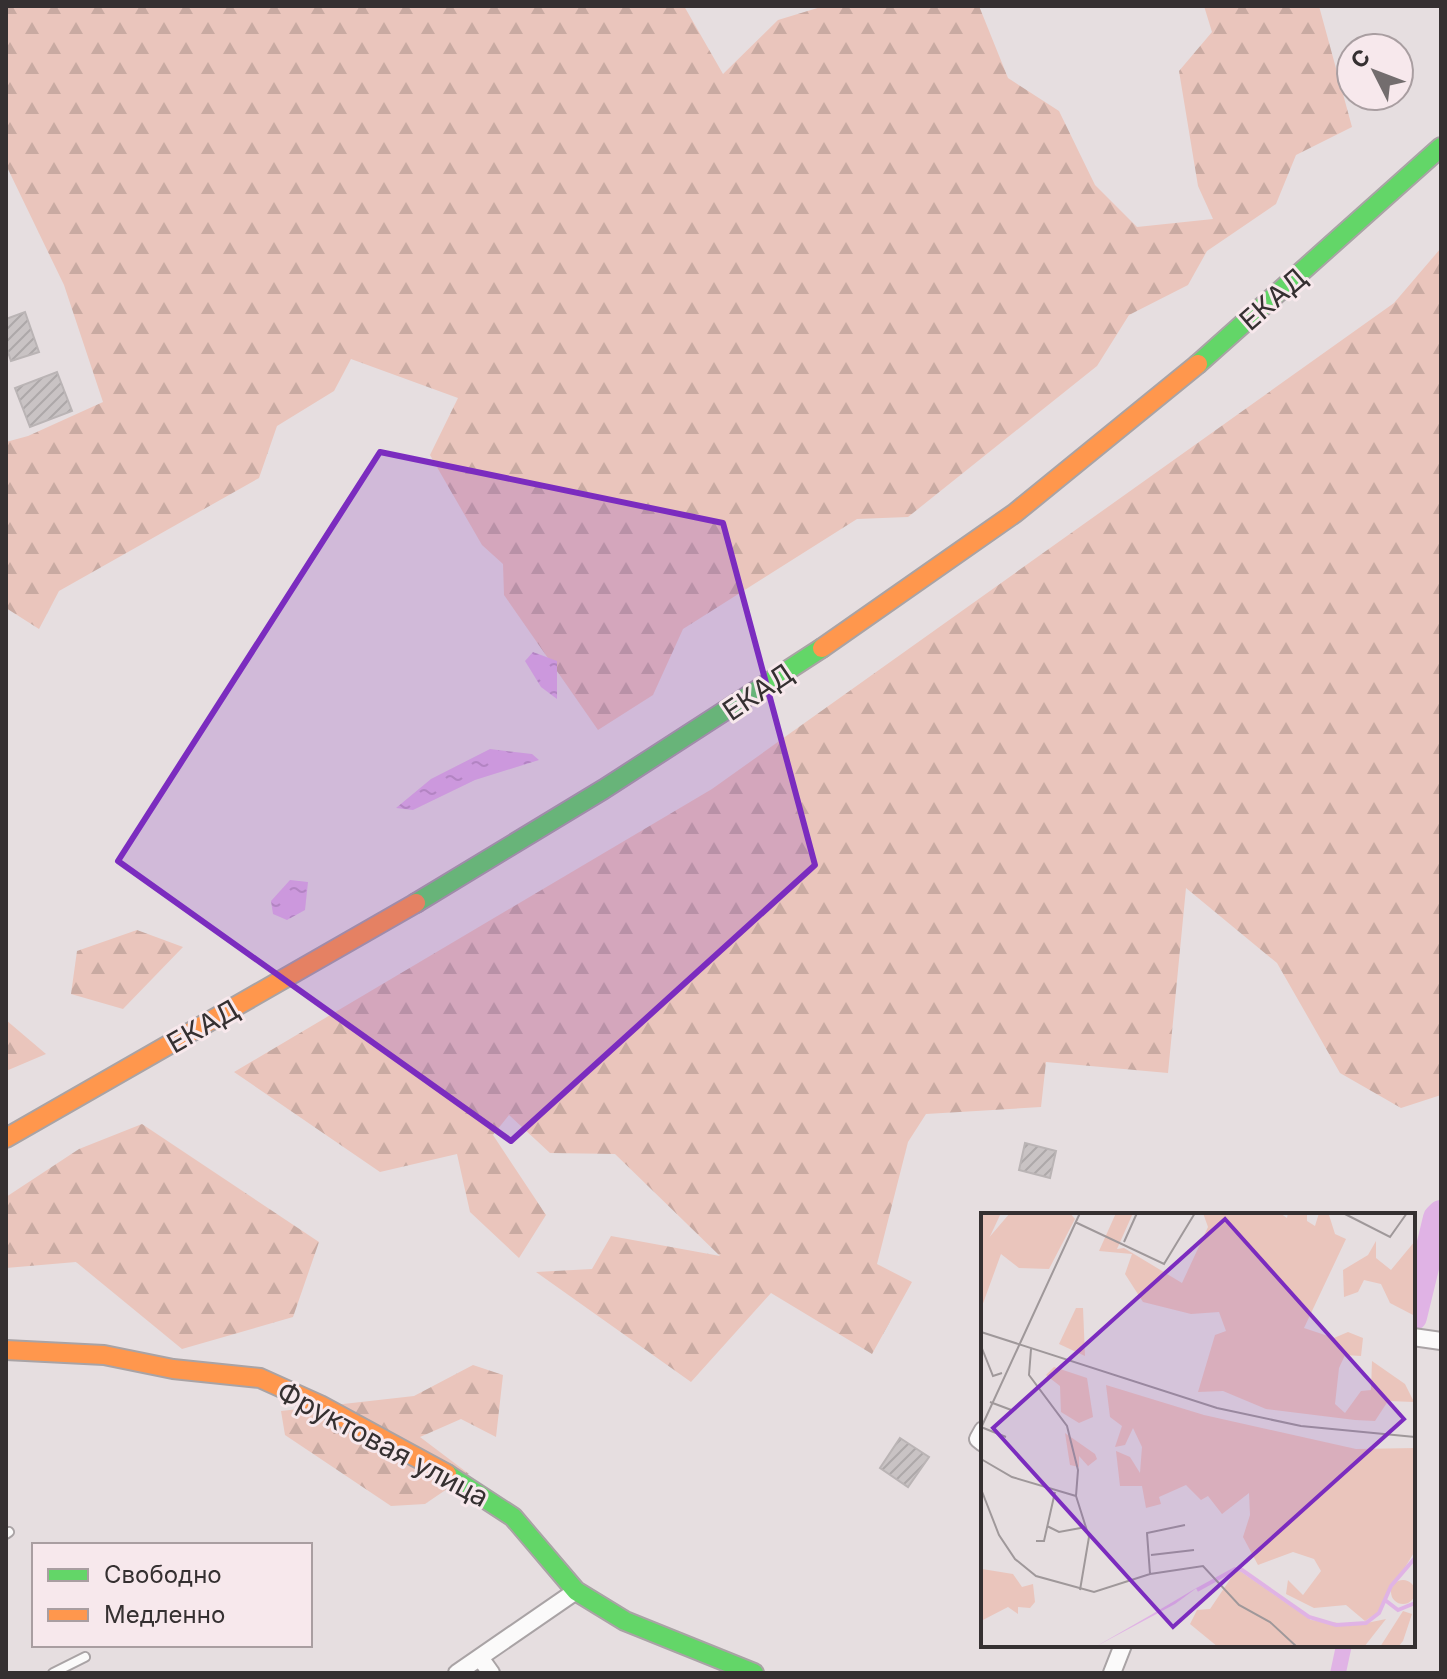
<svg xmlns="http://www.w3.org/2000/svg" width="1447" height="1679" viewBox="0 0 1447 1679" font-family="Inter,sans-serif">
<style>
.forest{fill:url(#forest-firs)}
.water{fill:url(#water-ripples)}
.lines{fill:none;stroke-linecap:round;stroke-linejoin:round}
.river{stroke:#e0b3e5;stroke-width:28}
.building{fill:url(#building-hatch);stroke:#bab4b5;stroke-width:2}
.lane-casing{stroke:#a9a3a5;stroke-width:12}
.street-casing{stroke:#a9a3a5;stroke-width:20}
.fast-casing{stroke:#a9a3a5;stroke-width:22}
.slow-casing{stroke:#a9a3a5;stroke-width:22}
.lane{stroke:#fbfafa;stroke-width:8}
.street{stroke:#fbfafa;stroke-width:16}
.fast{stroke:#63d668;stroke-width:18}
.slow{stroke:#ff974d;stroke-width:18}
.marked{fill:#7b2cbf;fill-opacity:0.2;stroke:#7b2cbf;stroke-width:6;stroke-linejoin:round}
.labels{text-anchor:middle;stroke-width:6;stroke-linejoin:round;paint-order:stroke}
.street-label{font-size:28px;fill:#353031;stroke:#f7e8ec}
.inset-river{fill:none;stroke:#e0b3e5;stroke-width:4}
.inset-road{fill:none;stroke:#9f989a;stroke-width:2}
.view{fill:#7b2cbf;fill-opacity:0.15;stroke:#7b2cbf;stroke-width:4}
.inset-edge{fill:none;stroke:#353031;stroke-width:4}
</style>
<defs>
<pattern id="forest-firs" width="22" height="20" patternUnits="userSpaceOnUse" patternTransform="scale(2)"><rect width="22" height="20" fill="#eac5bc"/><path d="M5 1l3.5 6h-7zM16 11l3.5 6h-7z" fill="#c9aaa2"/></pattern>
<pattern id="water-ripples" width="26" height="14" patternUnits="userSpaceOnUse" patternTransform="scale(2)"><rect width="26" height="14" fill="#e0b3e5"/><path d="M2 4q2-2 4 0t4 0M15 11q2-2 4 0t4 0" fill="none" stroke="#c19ac5"/></pattern>
<pattern id="building-hatch" width="6" height="6" patternUnits="userSpaceOnUse" patternTransform="scale(2)"><rect width="6" height="6" fill="#c9c3c4"/><path d="M-1 1l2-2M0 6l6-6M5 7l2-2" fill="none" stroke="#ada8a9"/></pattern>
</defs>
<rect width="100%" height="100%" fill="#e6dee0"/>
<g class="forest">
<polygon points="6,6 684,6 723,74 778,20 824,6 979,6 1008,78 1059,111 1095,185 1137,227 1213,219 1198,186 1179,71 1212,32 1204,6 1319,6 1352,127 1296,155 1276,204 1207,251 1188,285 1129,315 1097,366 908,517 857,519 683,629 653,695 598,730 504,595 503,564 482,545 430,455 458,398 351,359 334,391 277,426 259,478 59,591 39,629 6,608 6,442 28,436 103,402 64,285 6,165"/>
<polygon points="1441,248 1441,1095 1401,1108 1340,1073 1277,963 1186,888 1168,1073 1046,1062 1041,1107 926,1114 908,1142 877,1264 912,1282 872,1354 771,1293 691,1382 536,1272 592,1269 611,1236 720,1256 615,1154 550,1153 509,1115 493,1135 546,1215 519,1258 470,1212 457,1154 380,1172 234,1072 712,789 1394,303"/>
<polygon points="137,930 183,947 123,1009 71,994 77,951"/>
<polygon points="6,1020 46,1054 6,1071"/>
<polygon points="142,1124 319,1242 293,1317 182,1349 76,1262 6,1268 6,1197 79,1149"/>
<polygon points="473,1365 503,1375 496,1437 461,1419 420,1437 469,1474 425,1504 391,1506 285,1435 281,1411 414,1396"/>
</g>
<g class="water">
<polygon points="533,652 557,661 557,699 541,687 525,661"/>
<polygon points="490,749 532,754 539,760 475,780 413,810 396,808 431,779"/>
<polygon points="290,880 308,882 305,910 287,920 273,914 271,901"/>
<polygon points="1336,1645 1352,1645 1346,1673 1330,1673"/>
</g>
<g class="lines">
<polyline class="river" points="1413,1317 1437,1218 1441,1214"/>
</g>
<g class="building">
<polygon points="25,312 39,352 11,361 6,346 6,319"/>
<polygon points="57,372 72,411 30,427 15,388"/>
<polygon points="1025,1143 1056,1151 1050,1178 1019,1170"/>
<polygon points="900,1438 929,1457 908,1487 880,1468"/>
</g>
<g class="lines">
<g class="lane-casing">
<g id="lane">
<polyline points="6,1534 9,1532"/>
<polyline points="53,1673 85,1657"/>
</g>
</g>
<g class="street-casing">
<g id="street">
<polyline points="1413,1337 1441,1341"/>
<polyline points="983,1430 978,1439 983,1443"/>
<polyline points="481,1659 491,1673"/>
<polyline points="457,1673 576,1591"/>
<polyline points="1112,1673 1123,1645"/>
</g>
</g>
<g class="fast-casing">
<g id="fast">
<polyline points="1198,364 1441,147"/>
<polyline points="416,903 604,789 822,648"/>
<polyline points="447,1474 513,1517 576,1591 625,1621 754,1673"/>
</g>
</g>
<g class="slow-casing">
<g id="slow">
<polyline points="822,648 1015,513 1198,364"/>
<polyline points="6,1138 416,903"/>
<polyline points="6,1350 104,1355 173,1369 260,1378 320,1405 447,1474"/>
</g>
</g>
<use href="#lane" class="lane"/>
<use href="#street" class="street"/>
<use href="#fast" class="fast"/>
<use href="#slow" class="slow"/>
</g>
<path class="marked" d="M380,452L723,523L815,865L511,1141L118,861Z"/>
<g class="labels">
<g class="street-label">
<text transform="translate(1273 299) rotate(-41)" y="10">ЕКАД</text>
<text transform="translate(758 692) rotate(-34)" y="10">ЕКАД</text>
<text transform="translate(203 1026) rotate(-30)" y="10">ЕКАД</text>
<text transform="translate(383 1444) rotate(28)" y="10">Фруктовая улица</text>
</g>
</g>
<g transform="translate(981 1213)">
<rect width="434" height="434" fill="#e6dee0"/>
<path d="M29,0H89L94,6L68,56L38,55L20,41L0,96V34ZM135,0H152L136,36L143,35L201,70L227,14L222,0H299L306,5L307,0H326V8L334,13L338,0L348,2L354,21L365,26L323,115L353,125L367,119L382,125L380,143L364,142L358,155L354,191L364,200L380,178L390,177L391,148L424,171L433,189L407,188L394,208L374,207L285,196L242,178L217,179L234,122L245,118L238,99L210,101L162,89L144,61L151,41L118,38ZM395,28V45L410,57L434,28V103L409,90L400,71L383,67L377,79L363,84L362,57L387,42ZM95,95H102L104,143L78,131ZM73,154L106,165L112,204L98,210L80,199L79,173L65,162ZM125,172L223,202L375,236L434,235V338L396,400L384,408L365,392L333,395L305,381L307,367L322,382L340,358L333,346L312,339L277,352L262,324L269,302L268,280L241,301L227,283L220,287L205,272L178,284L180,291L165,295L161,273H139L135,238L149,244L159,260L161,234L152,215L144,232L134,234L141,213L129,204ZM84,220L114,241L116,246L107,253L98,243V254L89,252ZM1,356L32,361L41,374L52,371L54,389L49,395L37,394V401L27,394L0,408ZM256,356L330,407L376,412L405,406L383,434H237L209,411L216,397L229,396ZM410 379a12 12 0 1 1 24 0a12 12 0 1 1-24 0ZM422,398L431,401L422,428L417,434H399Z" fill="#eac5bc"/>
<path d="M0,0H20L4,34L0,32Z" fill="#eac5bc"/>
<path d="M217,374L194,391L114,434L168,403Z" fill="#e0b3e5"/>
<path class="inset-river" d="M216,377L254,356L261,357L328,404L355,412L385,410L398,400L410,373L434,345M404,387L417,397L434,390"/>
<path class="inset-road" d="M362,0L409,24L426,0M94,9L183,51L214,0M143,29L156,0M0,119L236,195L320,213L434,224M0,133L12,163L21,160M50,136L48,162L86,213L97,257L95,283L108,324L99,377M9,189L33,198M0,214L25,224M0,215L99,0M0,246L31,264L95,283M0,276L18,322L34,346L55,363L113,379L169,361L222,353L258,392L289,409L316,434M66,313L78,319L105,314M55,328H63L74,279M170,342L213,337M169,361L166,320L204,312"/>
<path class="view" d="M244,6L423,206L192,414L12,215Z"/>
<rect width="434" height="434" class="inset-edge"/>
</g>
<rect width="1447" height="1679" fill="none" stroke="#353031" stroke-width="16"/>
<rect x="32" y="1543" width="280" height="104" fill="#f7e8ec" stroke="#a99ea1" stroke-width="2"/>
<rect x="48" y="1569" width="40" height="12" fill="#63d668" stroke="#a99ea1" stroke-width="2"/>
<text x="104" y="1583" font-size="24" fill="#353031">Свободно</text>
<rect x="48" y="1609" width="40" height="12" fill="#ff974d" stroke="#a99ea1" stroke-width="2"/>
<text x="104" y="1623" font-size="24" fill="#353031">Медленно</text>
<g transform="translate(1375 72) rotate(312)"><circle r="38" fill="#f7e8ec" stroke="#a99ea1" stroke-width="2"/>
<path d="M0-6L14 30L0 20L-14 30Z" fill="#736d6e"/>
<text y="-12" font-size="22" font-weight="bold" text-anchor="middle" fill="#353031">С</text>
</g>
</svg>
